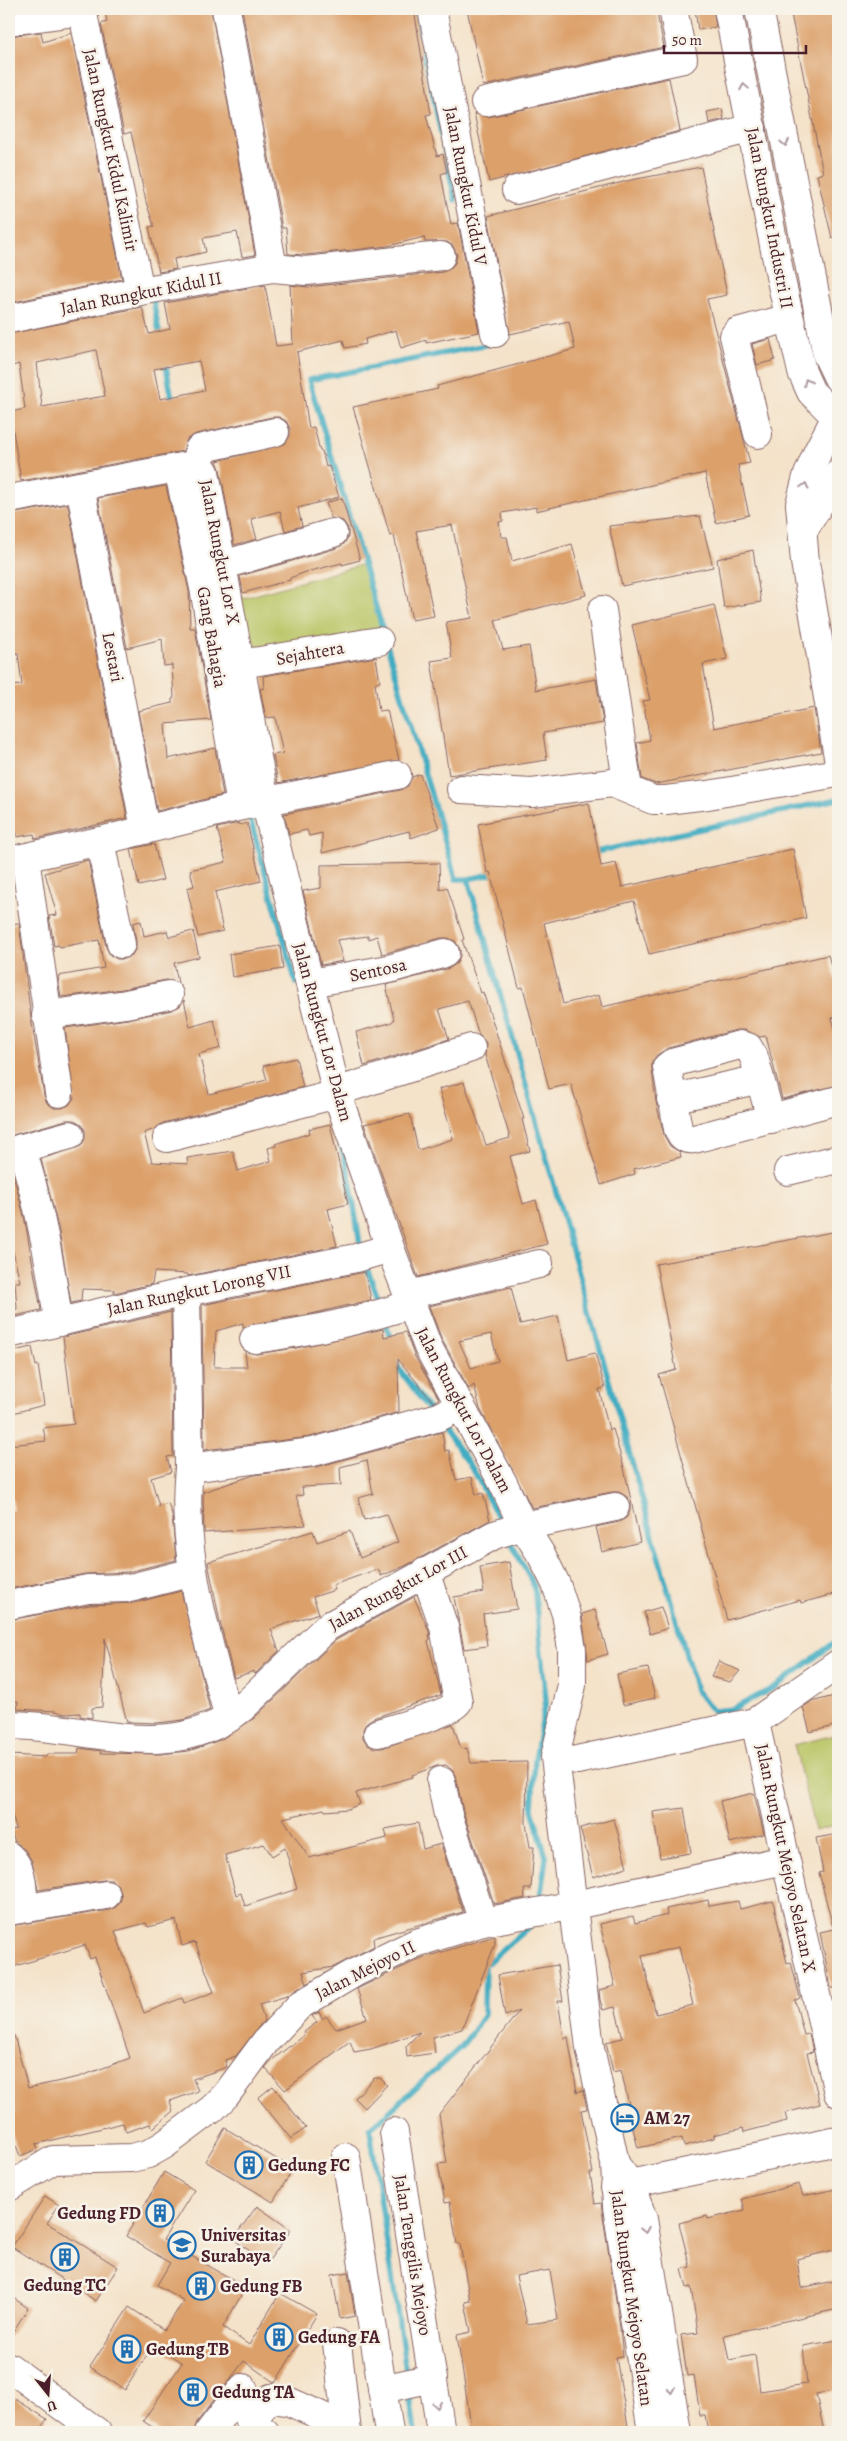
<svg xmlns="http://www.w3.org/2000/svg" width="847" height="2441" viewBox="0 0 847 2441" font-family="Alegreya,serif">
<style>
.green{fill:#bac668;stroke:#82724a}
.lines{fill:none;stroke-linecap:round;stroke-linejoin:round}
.stream{stroke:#43adc2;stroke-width:5.5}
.building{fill:#dca06a;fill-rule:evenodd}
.minor-casing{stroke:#866362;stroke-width:30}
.minor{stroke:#fff;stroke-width:28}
.oneway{stroke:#ae9aa0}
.labels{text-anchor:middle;stroke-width:5;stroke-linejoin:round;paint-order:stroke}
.street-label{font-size:18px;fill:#4a1f2b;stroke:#f7f3e8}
.poi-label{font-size:18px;font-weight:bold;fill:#4a1f2b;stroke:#f7f3e8;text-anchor:start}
</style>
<rect width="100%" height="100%" fill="#f7f3e8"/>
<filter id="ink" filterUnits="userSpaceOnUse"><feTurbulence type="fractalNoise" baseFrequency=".02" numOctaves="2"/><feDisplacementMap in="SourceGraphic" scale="10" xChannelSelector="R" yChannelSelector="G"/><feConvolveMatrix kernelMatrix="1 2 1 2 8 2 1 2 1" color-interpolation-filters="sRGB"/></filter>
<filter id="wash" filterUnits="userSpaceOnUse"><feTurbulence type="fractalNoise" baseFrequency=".0096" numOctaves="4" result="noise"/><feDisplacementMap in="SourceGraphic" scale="20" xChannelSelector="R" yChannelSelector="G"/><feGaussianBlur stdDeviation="1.12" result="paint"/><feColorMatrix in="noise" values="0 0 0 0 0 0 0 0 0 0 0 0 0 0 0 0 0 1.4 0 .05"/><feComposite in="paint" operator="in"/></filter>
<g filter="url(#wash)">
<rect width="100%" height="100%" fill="#f4e2c9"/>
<g class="green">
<polygon points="364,564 385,635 253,655 237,600"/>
<polygon points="838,1734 838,1825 815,1831 794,1745"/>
</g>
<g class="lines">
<g class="stream">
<polyline points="415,9 455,200"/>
<polyline points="152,295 160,337"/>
<polyline points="165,361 173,404"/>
<polyline points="384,634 309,380 486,345 484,336"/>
<polyline points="387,645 456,879 468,879 497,873"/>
<polyline points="248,811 296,983"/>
<polyline points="591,853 838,799"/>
<polyline points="468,879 696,1690 713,1711 733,1709 775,1687 838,1640"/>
<polyline points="342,1148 349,1175 361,1250"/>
<polyline points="365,1263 381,1306"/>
<polyline points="385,1320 391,1342"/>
<polyline points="395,1361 397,1366 430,1411"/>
<polyline points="440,1424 473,1469 502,1525"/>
<polyline points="508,1537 534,1586 546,1700 535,1760 532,1809 546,1857 539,1905"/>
<polyline points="407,2377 370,2129 462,2046 484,2015 485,1965 532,1924"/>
<polyline points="409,2391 415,2432"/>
</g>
</g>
<g id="blocks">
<g class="building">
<polygon points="114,9 211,9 255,255 242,257 237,232 203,238 206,252 174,259 176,269 159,272 149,227 154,226 146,202 131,132 124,134 101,24 107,22 105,10"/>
<path d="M242,9H414L431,114L426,115L437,156L443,154L447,172L441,174L445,195L451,224L458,223L479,332L426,343V340L401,348L396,330L365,339L366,344L345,348L343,340L297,352L309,428L314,427L320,451H322L326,467L329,466L339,497L298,508L302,526L285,531L280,511L251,519L257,539L234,545L220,469L217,461L285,444L290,436V428L286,421L279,417H272L196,434L187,439L183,451L21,481L10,412L25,409L19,364L9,367V334L142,307L149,334L170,329L165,303L265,285L276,346L293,344L290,285L308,287L443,272L450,269L455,263L457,255L453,246L447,242H425L424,237L388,246L306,255L288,254L286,228H282ZM96,350L105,396L42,407L37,363ZM199,361L205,390L160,399L154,369Z"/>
<polygon points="467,9 656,9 664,47 483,86"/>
<polygon points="695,9 713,9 716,27 698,30"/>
<polygon points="790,9 838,9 838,237 832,238 817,175 823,173"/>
<polygon points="41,32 43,42 71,33 122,279 9,303 9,36"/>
<polygon points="669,78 680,131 489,182 474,113 488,117"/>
<polygon points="722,109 724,119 709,123 707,112"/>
<polygon points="701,167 727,295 707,299 750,463 738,465 749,515 716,523 705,473 536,511 536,507 502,513 503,521 499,522 501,537 507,537 512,561 572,544 586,595 495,620 503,650 529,646 536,690 596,679 603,723 543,733 547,760 449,775 431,661 452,658 446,622 472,618 452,525 416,531 434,616 412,620 394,535 390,536 353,407 438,389 437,386 575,349 569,321 510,334 488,216 631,180"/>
<polygon points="770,339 775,360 757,365 752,344"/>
<polygon points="166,486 189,591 190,628 195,628 211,720 165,724 168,759 215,748 223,795 157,811 138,711 172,703 172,699 174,698 172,665 164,666 162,639 127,648 98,498"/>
<polygon points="342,498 360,560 342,565 342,563 306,572 290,578 290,580 243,593 240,576 337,548 344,544 348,537 348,528 343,521 331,518 326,503"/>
<polygon points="68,504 127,818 35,839 34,834 17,837 17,833 9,835 9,686 22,685 18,653 11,654 9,634 9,514"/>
<polygon points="700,516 713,567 622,586 609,526"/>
<polygon points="753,550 761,602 724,608 717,559"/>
<polygon points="714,605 727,659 703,664 714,728 814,708 821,752 656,784 642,779 637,743 650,740 643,701 650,700 632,625"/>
<polygon points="376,657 380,682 375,683 379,711 387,710 399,760 278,783 273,755 283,753 275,717 266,718 260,689 264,688 263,676"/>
<polygon points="420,774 439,828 411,838 409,831 322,853 322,833 309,836 307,830 289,834 284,814 400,790 408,786 412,777"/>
<polygon points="589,803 601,866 616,863 622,887 793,849 806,918 649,954 634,901 544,923 563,1004 599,995 602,1007 828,955 838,989 838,1016 832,1018 838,1039 838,1085 782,1099 766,1036 760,1037 744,1030 736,1030 668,1048 657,1055 652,1062 652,1070 656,1102 664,1135 670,1146 680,1152 681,1157 634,1169 635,1174 601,1185 571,1084 549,1089 523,987 519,988 490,872 487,872 478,824"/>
<polygon points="239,823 240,825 247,823 261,881 215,892 223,931 198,937 187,888 194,886 190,870 226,862 217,828"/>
<polygon points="154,844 163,880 139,886 131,849"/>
<polygon points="88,860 106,947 110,955 117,959 124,959 132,955 136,948 136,941 133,923 141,921 144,936 167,931 169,937 193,931 199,957 174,963 178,983 166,980 123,989 61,997 58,976 104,968 99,940 60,947 59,945 54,946 49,916 57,915 45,873"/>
<polygon points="439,863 440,890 447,887 464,939 462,940 481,993 483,992 524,1119 522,1119 530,1151 510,1156 523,1204 536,1200 547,1244 418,1277 364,1124 410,1114 418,1150 453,1139 439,1089 464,1082 486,1145 510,1138 485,1055 486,1044 479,1035 468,1001 439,1009 449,1039 364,1066 356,1032 390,1023 394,1020 386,985 450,968 457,963 460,956 460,949 455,941 448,938 441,938 382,954 377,936 368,939 368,936 337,940 343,961 321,965 303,891 321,888 321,865"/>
<polygon points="19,923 31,1018 44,1095 47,1103 54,1108 62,1108 69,1105 74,1098 65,1028 128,1019 172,1010 180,1006 184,1000 190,1027 214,1020 221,1048 199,1054 209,1094 267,1080 263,1066 296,1058 303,1087 163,1123 155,1129 144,1133 152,1162 188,1164 187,1158 233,1151 238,1171 271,1161 268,1148 276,1146 275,1144 310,1133 309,1129 330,1124 348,1204 328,1209 337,1246 188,1276 188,1274 154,1272 152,1284 114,1293 115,1290 82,1289 81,1301 71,1303 59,1231 41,1159 81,1146 85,1139 85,1130 81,1124 74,1120 66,1120 9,1136 9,924"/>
<polygon points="280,946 283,969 232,977 229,954"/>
<polygon points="9,1167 11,1167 24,1216 41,1310 15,1316 14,1310 17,1309 15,1282 20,1282 13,1251 9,1252"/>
<polygon points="838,1231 838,1593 801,1603 800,1600 727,1620 659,1375 676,1370 656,1264"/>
<polygon points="365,1272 371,1300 311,1314 252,1324 243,1328 243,1323 216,1331 214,1367 247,1367 245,1351 256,1354 296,1348 383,1329 384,1337 406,1332 414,1355 439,1399 433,1402 398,1359 399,1412 310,1437 204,1450 202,1305"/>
<path d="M511,1287L520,1324L558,1316L568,1360L595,1353L605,1388L599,1389L609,1430L613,1429L624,1468L640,1542L602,1552L596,1527L619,1522L626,1518L630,1511V1504L627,1497L619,1492H612L532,1508L480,1409L474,1385L469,1389L442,1340L429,1306ZM491,1334L498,1361L471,1368L459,1341Z"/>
<polygon points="171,1312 173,1456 167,1457 171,1472 151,1478 159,1506 168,1503 172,1514 176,1560 128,1572 85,1574 9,1589 9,1511 14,1510 9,1484 9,1445 46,1441 43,1428 74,1424 63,1337"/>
<polygon points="32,1347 36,1366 38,1365 44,1405 9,1414 9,1352"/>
<polygon points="442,1432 445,1451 449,1450 456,1480 472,1477 476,1495 483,1493 490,1520 405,1566 381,1576 378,1569 333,1585 335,1590 313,1597 319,1613 271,1629 279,1651 255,1674 254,1671 234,1678 220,1622 208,1562 313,1531 317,1542 350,1531 360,1558 398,1542 387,1514 364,1520 358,1498 373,1494 367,1460 340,1467 341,1485 302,1487 303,1495 296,1496 306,1525 204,1533 203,1492 254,1475 317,1467"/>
<polygon points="509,1562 517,1609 483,1614 487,1646 464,1649 454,1597 484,1592 480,1567"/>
<polygon points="181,1591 210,1710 183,1720 157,1723 127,1722 105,1638 102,1707 92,1708 92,1718 80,1716 80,1713 65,1714 55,1711 17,1709 18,1701 9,1702 9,1620 90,1605 134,1603"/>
<path d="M414,1597L429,1631L430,1639L428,1641L441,1695L373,1718L367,1722L363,1729V1738L368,1745L374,1748H382L453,1724L461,1749L467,1748L471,1763L527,1762L526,1823L530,1847H534L531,1889H524L525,1898L494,1904L463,1811L456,1778L453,1771L446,1765L437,1766L412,1775L413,1777L356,1793L360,1804L348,1809L325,1811L324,1809L283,1818L309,1858L387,1838L385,1829L418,1823L423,1849L441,1844L463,1912L373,1938L374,1946L334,1967L303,1972L307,1983L287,1996L259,2004L264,2020L236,2056L225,2060L227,2067L193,2079L198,2091L170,2101L173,2111L152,2129L150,2124L126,2132L123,2123L36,2144L38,2149L20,2156L9,2126V2036L14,2035L28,2088L79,2077L130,2058L95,1957L90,1959L85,1945L9,1968V1926L109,1910L116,1907L121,1900V1893L118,1885L111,1880H104L38,1890L32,1861L25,1850L15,1842L11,1831L16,1829L9,1804V1755L46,1757L47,1754H78L79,1748L101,1751V1753L160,1754L189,1751L220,1740L253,1719L336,1640ZM264,1844L272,1856L285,1848L297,1889L245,1906L241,1893L236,1895L225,1855ZM176,1920L182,1946L195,1942L214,1992L184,2003L182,1998L144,2013L115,1931L146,1923L148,1927Z"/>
<polygon points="661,1607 668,1628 650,1634 644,1612"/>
<polygon points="595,1610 608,1654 588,1660 582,1614"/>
<polygon points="719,1661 740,1671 730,1682 711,1677"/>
<polygon points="648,1668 655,1698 623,1705 617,1674"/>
<polygon points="838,1695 838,1725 810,1732 803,1707 811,1702"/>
<polygon points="754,1793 764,1834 730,1843 720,1801"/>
<polygon points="684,1808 691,1853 660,1858 653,1812"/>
<polygon points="614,1819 627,1867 593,1877 580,1828"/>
<polygon points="838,1834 838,1926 833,1927 819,1873 823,1872 816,1838"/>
<path d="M708,1900L709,1906L738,1901L740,1909L773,1901L787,1963L791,1962L800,1998L795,2000L804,2035L809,2034L813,2052L807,2053L820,2104L785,2113L787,2121L744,2132L743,2128L714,2135V2138L684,2146L682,2138L638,2148L631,2121L628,2122L624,2106L629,2105L621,2070L613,2072L606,2042L623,2038L615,2007L603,2010L600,2000L599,1990L615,1986L600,1924L633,1916L635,1923L667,1915L666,1909ZM679,1947L693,2005L656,2014L642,1956Z"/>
<polygon points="838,1928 838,1988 831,1988 820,1932"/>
<polygon points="495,1936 495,1944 462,2029 433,2037 435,2053 407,2057 406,2046 420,2032 371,2049 354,2052 350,2041 285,2090 265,2068 272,2060 304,2035 303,2033 317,2022 312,2016 319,2012 322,2019 326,2016 336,2029 367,2018 357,1989 363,1986 422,1958"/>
<path d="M557,1965L563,2001H558L564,2038L568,2037L577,2092L583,2090L587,2109L581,2110L593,2173H590L595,2204L601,2203L619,2319L623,2356L616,2357L629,2432H472L457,2335L471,2332L465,2302L470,2301L460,2244H457L450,2202L445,2203L438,2164L447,2163L439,2114L519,2011L505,2016L498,1975ZM550,2270L558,2320L527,2324L516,2276Z"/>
<polygon points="374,2078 380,2078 387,2085 365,2108 355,2098"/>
<polygon points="273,2086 306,2128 291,2139 258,2098"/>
<polygon points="225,2128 293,2169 273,2202 205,2161"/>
<polygon points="164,2172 194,2190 163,2240 246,2287 223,2327 249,2345 280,2293 317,2314 275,2383 244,2361 197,2422 194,2432 160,2432 143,2421 182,2363 154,2344 125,2390 90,2367 129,2307 164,2330 184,2301 157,2285 170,2263 126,2236"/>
<polygon points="799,2184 803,2196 836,2189 838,2249 797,2259 801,2288 838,2280 838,2309 724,2335 729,2360 755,2355 760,2391 807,2384 803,2346 838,2340 838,2390 816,2394 824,2432 708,2432 705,2415 700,2415 694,2375 687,2376 681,2335 698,2333 691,2287 687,2288 682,2269 690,2267 679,2223 707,2216 708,2219 745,2210 742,2199"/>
<polygon points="45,2196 59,2205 47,2223 118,2267 96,2301 12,2247"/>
<polygon points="257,2206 291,2230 267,2263 233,2239"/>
<polygon points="348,2272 355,2316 340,2319 332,2275"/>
<polygon points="9,2295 28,2308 9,2338"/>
<polygon points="9,2395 47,2419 38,2432 9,2432"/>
</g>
</g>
</g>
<g filter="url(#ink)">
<use href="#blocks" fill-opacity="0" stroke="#866362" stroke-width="1"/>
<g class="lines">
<g class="minor-casing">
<g id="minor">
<polyline points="82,9 140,291"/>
<polyline points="226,9 273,268"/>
<polyline points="432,9 495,333"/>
<polyline points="728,9 780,276 802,372 811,392 838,419"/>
<polyline points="759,9 827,355 838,378"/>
<polyline points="9,21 83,11"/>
<polyline points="485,102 683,59 673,9"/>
<polyline points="516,190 752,128"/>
<polyline points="9,319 140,291 273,268 306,271 441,256"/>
<polyline points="838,413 818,451 807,477 800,504 805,562 838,757"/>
<polyline points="758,434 734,336 737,332 789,318"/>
<polyline points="198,465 199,449 275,432"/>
<polyline points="178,468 204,588 241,806"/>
<polyline points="80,486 145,829"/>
<polyline points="9,499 193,465 201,466 205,472 265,801 337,1094 390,1248 428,1347 503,1483 523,1526 542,1556 556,1584 566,1614 572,1649 572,1685 555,1757 590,2048 615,2163 617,2207 652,2432"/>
<polyline points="803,531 838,474"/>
<polyline points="223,565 333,533"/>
<polyline points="602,610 628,789"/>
<polyline points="241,664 379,641"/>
<polyline points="461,789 532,793 612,783 653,800 666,800 708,795 838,773"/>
<polyline points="100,841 121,944"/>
<polyline points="25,858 59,1093"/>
<polyline points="9,861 100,841 242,806 397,775"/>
<polyline points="310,983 389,969 445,953"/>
<polyline points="46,1015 126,1004 169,995"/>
<polyline points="336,1092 471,1048"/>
<polyline points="671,1099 760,1079"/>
<path d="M771,1119L754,1057L748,1047L740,1045L672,1063L667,1067L678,1129C681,1136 685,1140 694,1139L838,1100"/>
<polyline points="167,1138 337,1094"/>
<polyline points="22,1148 70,1135"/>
<path d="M9,1152L22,1148C39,1206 51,1262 58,1321"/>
<polyline points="788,1171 838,1159"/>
<path d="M186,1292L189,1468C180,1552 207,1638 229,1718"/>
<polyline points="408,1295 539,1264"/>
<polyline points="9,1334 186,1292 356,1258 390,1248"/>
<path d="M254,1339C307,1332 360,1321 411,1304"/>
<polyline points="189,1468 313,1452 439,1417 461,1406"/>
<polyline points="9,1605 88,1589 130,1588 193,1572"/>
<polyline points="838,1664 755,1722 838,2093"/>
<path d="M9,1725C90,1725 170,1766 242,1708L327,1627L494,1535L523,1526L615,1507"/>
<path d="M378,1733C394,1728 450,1714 458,1702L444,1627L425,1572"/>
<polyline points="577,1760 755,1722"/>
<polyline points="441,1781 448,1815 483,1922"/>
<path d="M9,1856C24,1869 22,1888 24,1908"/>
<polyline points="9,1911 106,1895"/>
<polyline points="394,2132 441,2432"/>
<polyline points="346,2157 389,2432"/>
<polyline points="618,2168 630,2184 643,2219 677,2432"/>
<polyline points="9,2187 53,2160 131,2158 148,2154 164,2145 212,2109 226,2095 266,2041 300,2005 356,1972 416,1943 483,1922 570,1906 785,1860"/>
<polyline points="615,2187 838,2141"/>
<polyline points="337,2343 347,2432"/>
<polyline points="9,2367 97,2432"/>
<polyline points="382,2389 433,2378"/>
<polyline points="209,2432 243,2388"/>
<polyline points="265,2432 250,2421 271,2398 290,2402 346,2427"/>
</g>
</g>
<use href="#minor" class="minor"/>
</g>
<defs><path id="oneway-chevron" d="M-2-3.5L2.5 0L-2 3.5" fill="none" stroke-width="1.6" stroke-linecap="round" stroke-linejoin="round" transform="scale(1.25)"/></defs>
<g class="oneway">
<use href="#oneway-chevron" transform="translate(744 87) rotate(-101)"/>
<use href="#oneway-chevron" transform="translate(785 143) rotate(79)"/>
<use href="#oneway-chevron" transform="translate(807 382) rotate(-115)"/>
<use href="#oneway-chevron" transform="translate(805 486) rotate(-75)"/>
<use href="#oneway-chevron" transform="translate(645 2230) rotate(79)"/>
<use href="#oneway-chevron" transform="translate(671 2390) rotate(81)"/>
<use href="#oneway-chevron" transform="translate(437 2405) rotate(82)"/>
</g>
</g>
<defs>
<g id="hotel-ring" transform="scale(1.4375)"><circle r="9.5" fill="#f7f3e8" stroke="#1f6fb2" stroke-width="1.5"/><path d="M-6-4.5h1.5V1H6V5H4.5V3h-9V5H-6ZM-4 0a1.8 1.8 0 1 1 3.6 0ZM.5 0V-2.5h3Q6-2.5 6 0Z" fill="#1f6fb2"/></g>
<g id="building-ring" transform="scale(1.4375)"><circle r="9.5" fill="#f7f3e8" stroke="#1f6fb2" stroke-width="1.5"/><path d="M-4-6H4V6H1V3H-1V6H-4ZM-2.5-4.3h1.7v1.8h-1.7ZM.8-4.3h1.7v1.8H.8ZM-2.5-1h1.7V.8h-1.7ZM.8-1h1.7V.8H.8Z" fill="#1f6fb2"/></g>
<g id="university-ring" transform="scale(1.4375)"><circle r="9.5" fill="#f7f3e8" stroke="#1f6fb2" stroke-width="1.5"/><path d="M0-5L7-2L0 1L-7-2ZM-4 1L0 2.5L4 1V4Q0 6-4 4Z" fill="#1f6fb2"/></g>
</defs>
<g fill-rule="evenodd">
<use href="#hotel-ring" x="625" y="2118"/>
<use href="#building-ring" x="249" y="2165"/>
<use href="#building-ring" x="160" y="2213"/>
<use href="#university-ring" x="182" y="2245"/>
<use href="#building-ring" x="65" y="2257"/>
<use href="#building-ring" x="201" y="2286"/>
<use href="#building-ring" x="279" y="2337"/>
<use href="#building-ring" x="127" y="2349"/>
<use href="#building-ring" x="193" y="2392"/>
</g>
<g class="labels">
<g class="street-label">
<text transform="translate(111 150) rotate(78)" y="6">Jalan Rungkut Kidul Kalimir</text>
<text transform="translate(466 186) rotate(79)" y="6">Jalan Rungkut Kidul V</text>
<text transform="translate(770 218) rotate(79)" y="6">Jalan Rungkut Industri II</text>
<text transform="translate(141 293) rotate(-11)" y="6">Jalan Rungkut Kidul II</text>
<text transform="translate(220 552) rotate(79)" y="6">Jalan Rungkut Lor X</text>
<text transform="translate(212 637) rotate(80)" y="6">Gang Bahagia</text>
<text transform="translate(310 653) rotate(-10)" y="6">Sejahtera</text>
<text transform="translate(113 657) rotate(79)" y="6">Lestari</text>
<text transform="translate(378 970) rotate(-12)" y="6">Sentosa</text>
<text transform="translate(323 1032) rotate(75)" y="6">Jalan Rungkut Lor Dalam</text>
<text transform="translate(199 1290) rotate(-12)" y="6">Jalan Rungkut Lorong VII</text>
<text transform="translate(464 1410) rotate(62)" y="6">Jalan Rungkut Lor Dalam</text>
<text transform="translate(398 1588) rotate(-29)" y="6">Jalan Rungkut Lor III</text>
<text transform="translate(786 1858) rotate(78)" y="6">Jalan Rungkut Mejoyo Selatan X</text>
<text transform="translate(365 1970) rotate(-27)" y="6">Jalan Mejoyo II</text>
<text transform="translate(413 2255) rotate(81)" y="6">Jalan Tenggilis Mejoyo</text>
<text transform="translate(632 2298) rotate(82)" y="6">Jalan Rungkut Mejoyo Selatan</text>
</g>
<g class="poi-label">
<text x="644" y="2124">AM 27</text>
<text x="268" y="2171">Gedung FC</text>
<text x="141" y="2219" text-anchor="end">Gedung FD</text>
<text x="201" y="2241">Universitas<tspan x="201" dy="21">Surabaya</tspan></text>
<text x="65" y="2291" text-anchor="middle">Gedung TC</text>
<text x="220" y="2292">Gedung FB</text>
<text x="298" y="2343">Gedung FA</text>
<text x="146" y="2355">Gedung TB</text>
<text x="212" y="2398">Gedung TA</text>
</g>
</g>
<rect width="847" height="2441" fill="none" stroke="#f7f3e8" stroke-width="30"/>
<g transform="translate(48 2394) rotate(163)" stroke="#f7f3e8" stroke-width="4" paint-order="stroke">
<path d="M0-4L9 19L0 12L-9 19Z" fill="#4a1f2b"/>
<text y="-8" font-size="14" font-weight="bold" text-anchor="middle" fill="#4a1f2b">U</text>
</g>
<path d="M664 45v8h142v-8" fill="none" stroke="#4a1f2b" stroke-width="2.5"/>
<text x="672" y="45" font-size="15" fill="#4a1f2b" stroke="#f7f3e8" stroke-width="4" paint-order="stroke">50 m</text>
</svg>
